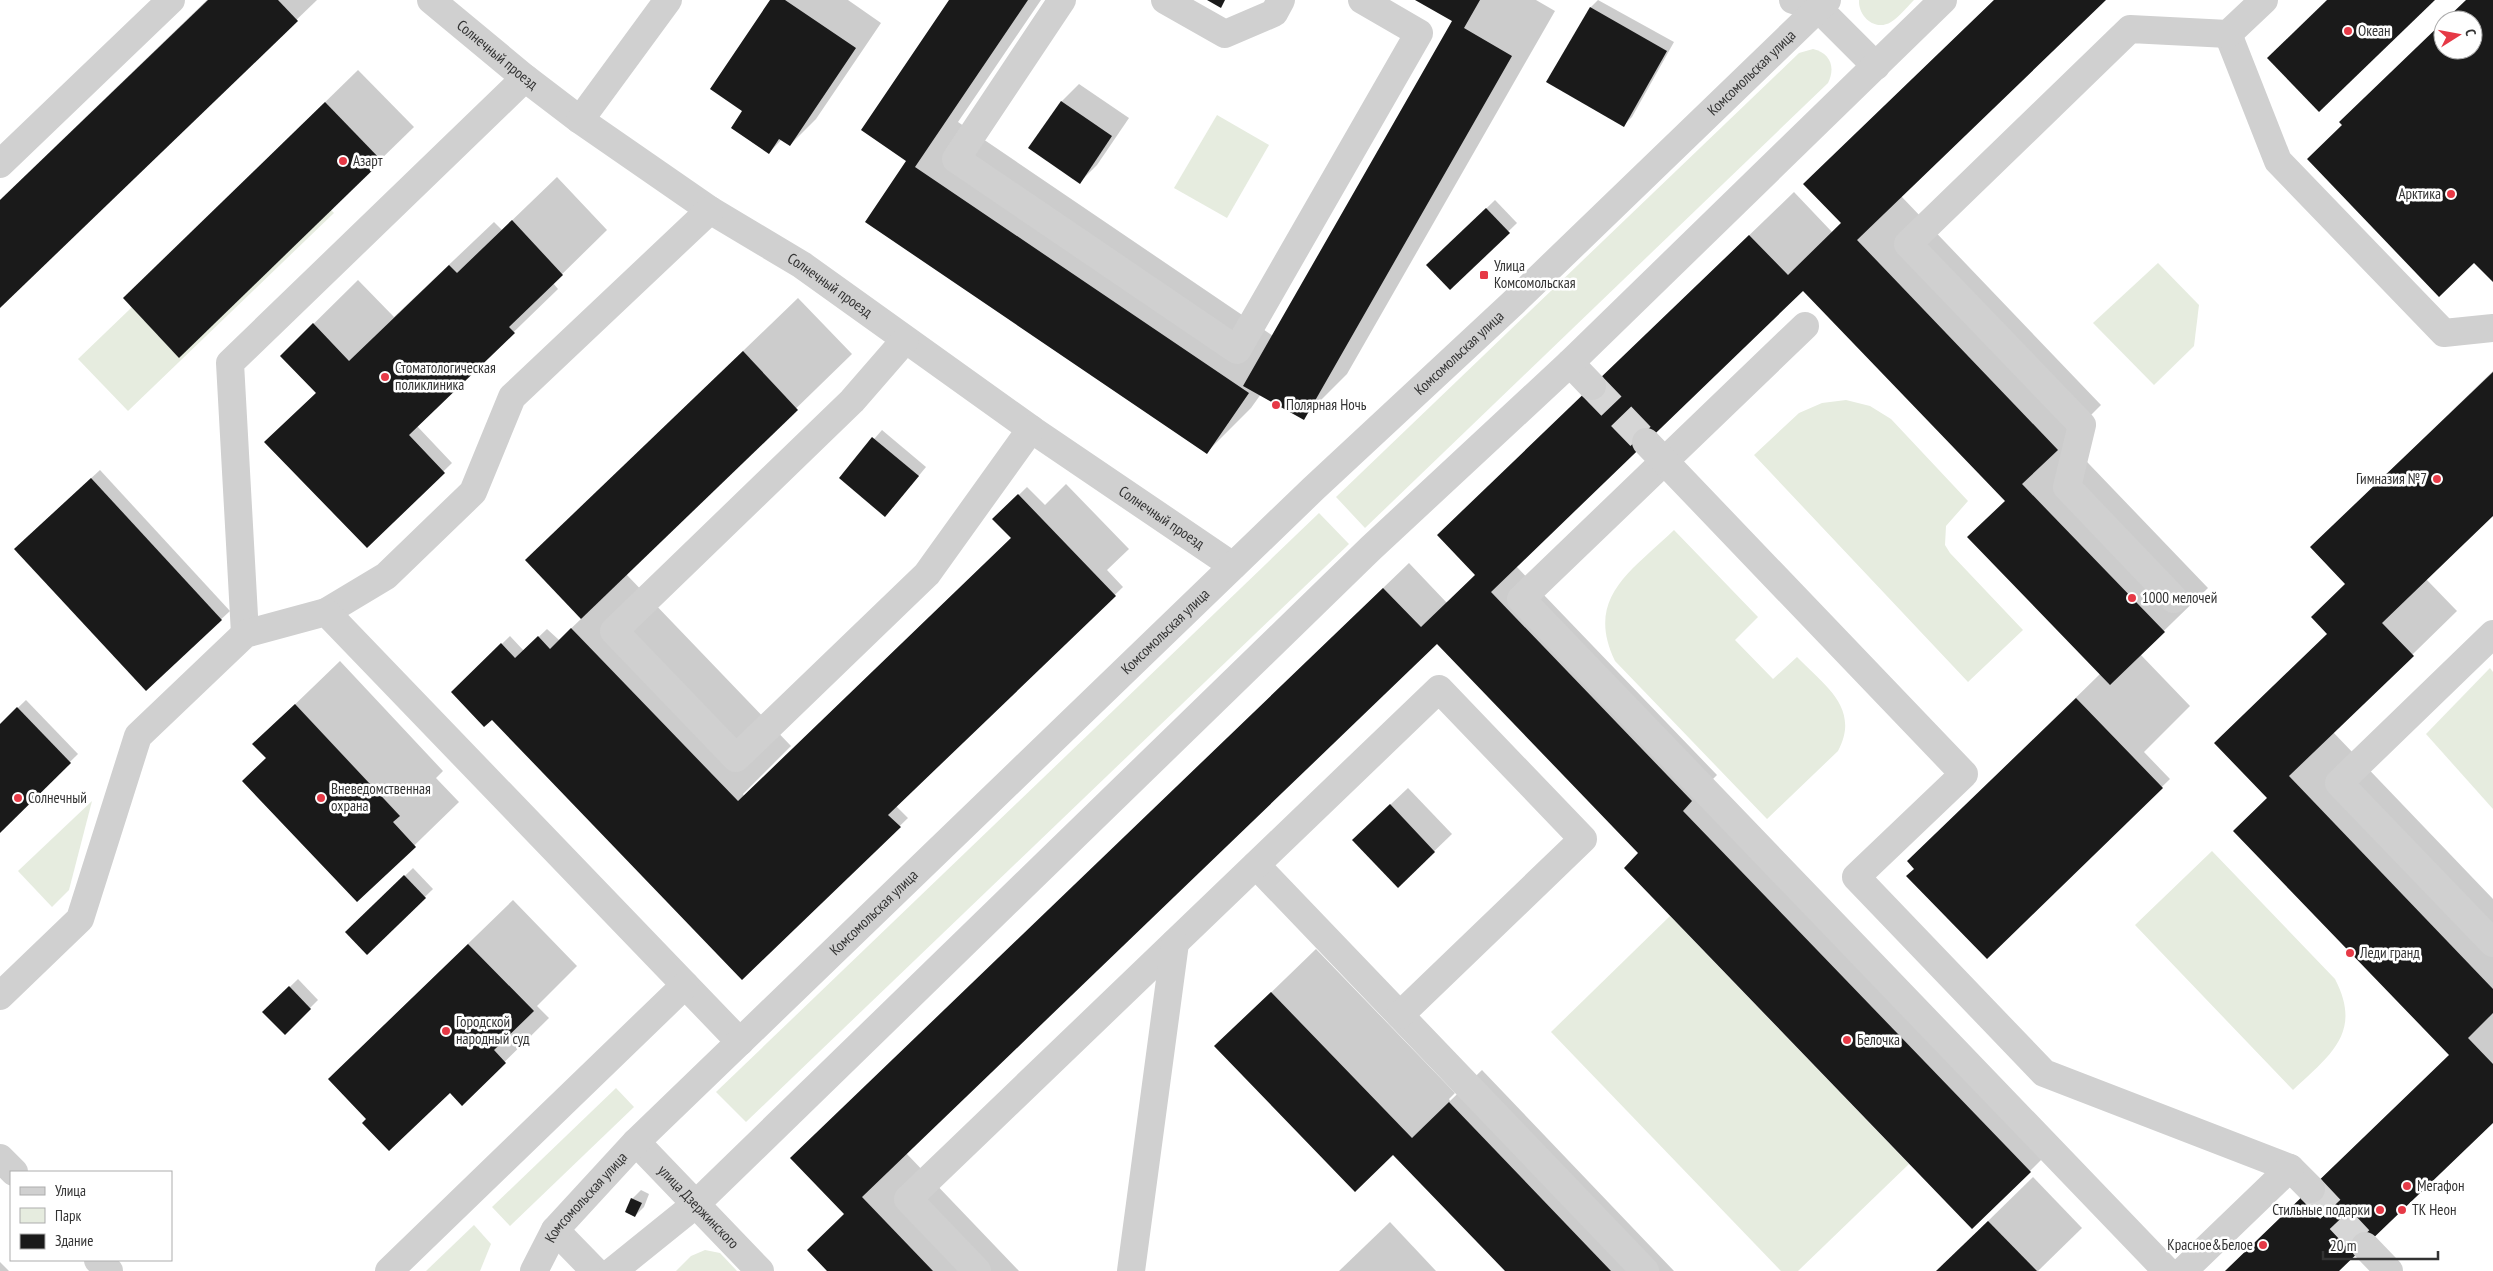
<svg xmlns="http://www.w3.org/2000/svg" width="2493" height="1271" viewBox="0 0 2493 1271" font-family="'PT Sans Narrow',sans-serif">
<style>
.green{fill:#e6ecdf}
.shadow{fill:#0003}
.building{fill:#1a1a1a}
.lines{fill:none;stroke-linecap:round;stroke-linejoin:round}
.minor-tunnel{stroke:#d6d6d6;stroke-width:28;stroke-dasharray:28 14;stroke-linecap:butt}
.minor{stroke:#d0d0d0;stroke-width:28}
.poi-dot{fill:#e63946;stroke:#fff;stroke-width:2}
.labels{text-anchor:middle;stroke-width:5;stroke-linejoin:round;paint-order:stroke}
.poi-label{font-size:15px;fill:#333;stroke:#fff;text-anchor:start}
.street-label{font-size:15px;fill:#333;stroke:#fff}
</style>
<rect width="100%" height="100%" fill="#fff"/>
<g class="green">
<path d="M1859,0H1914C1907,7 1899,17 1891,22C1875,32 1858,16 1859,0Z"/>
<path d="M1813,49C1830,53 1836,67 1828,83L1365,528L1336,497L1799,53Z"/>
<polygon points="1217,115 1269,145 1227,218 1174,188"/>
<polygon points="284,161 334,213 128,411 78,359"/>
<polygon points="2158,263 2199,305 2194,346 2154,385 2093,323"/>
<polygon points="1846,400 1870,406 1891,419 1968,501 1946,526 1945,545 1950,553 2023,630 1968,682 1754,455 1799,413 1822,403"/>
<polygon points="1319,513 1349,544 746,1122 716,1092"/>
<path d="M1674,530L1758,617L1735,640L1773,679L1797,657C1824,685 1861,708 1838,751L1767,819L1615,661C1584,597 1633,570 1674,530Z"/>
<polygon points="2490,668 2493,672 2493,809 2426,734"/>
<polygon points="92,801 69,890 52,907 18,871"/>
<path d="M2212,851L2335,979C2363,1033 2330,1055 2293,1090L2135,925Z"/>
<polygon points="1670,916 1909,1164 1798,1271 1781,1271 1551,1032"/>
<polygon points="616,1088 634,1107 510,1226 492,1207"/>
<polygon points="474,1225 491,1244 480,1271 426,1271"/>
<polygon points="705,1250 720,1253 737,1271 676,1271 691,1256"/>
</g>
<g class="shadow">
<polygon points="207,0 317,0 0,306 0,200"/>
<polygon points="771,0 848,0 881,23 816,119 790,145 782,139 769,153 744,110"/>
<polygon points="950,0 1041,0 958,122 1273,336 1453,21 1418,0 1536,0 1555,11 1347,374 1303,418 1261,394 1251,408 1207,452 908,161"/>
<polygon points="1598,0 1674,42 1632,117 1624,125 1548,82 1591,7"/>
<polygon points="1994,0 2104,0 1901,196 2101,405 2066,440 2208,588 2140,654 2190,706 2144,752 2170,779 1987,957 1909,861 2100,674 2006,500 1803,289 1516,566 1717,775 1699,793 2047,1154 2030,1171 1437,642 906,1153 1019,1271 829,1271 845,1213 792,1158 1409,563 1447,603 1476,575 1625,355 1794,192 1832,232 1842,222 1804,184"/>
<polygon points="358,70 414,127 179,356 157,266"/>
<polygon points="1079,84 1129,118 1097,165 1080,182 1030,148 1062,101"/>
<polygon points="557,177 607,230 553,283 558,289 417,426 452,463 367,546 266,442 317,392 281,356 358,280 394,317 494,222 502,230"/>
<polygon points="1495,200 1517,223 1450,288 1428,265"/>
<polygon points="798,298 852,354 626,574 791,746 743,794 744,796 1012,537 994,519 1027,487 1045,505 1066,484 1129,549 1107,570 1123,587 896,806 908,818 742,978 492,718 453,692 510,636 524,651 547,629 559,640 582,618 582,506"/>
<polygon points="2493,371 2493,514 2426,579 2457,611 2333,732 2493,899 2493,1121 2337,1271 2225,1271 2450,1055 2234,831 2268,797 2347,584 2356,504"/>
<polygon points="882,430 926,467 893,507 840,478"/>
<polygon points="100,470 230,611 146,689 24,540"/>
<polygon points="340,661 443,771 436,778 459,802 357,901 267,758 254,744"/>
<polygon points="26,700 78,754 0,831 0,725"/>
<polygon points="1408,788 1452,834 1398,886 1371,823"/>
<polygon points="413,868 433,889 367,953 347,932"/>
<polygon points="513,900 577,966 537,1006 549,1018 462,1104 450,1091 374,1035"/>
<polygon points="1316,949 1455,1093 1449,1099 1450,1101 1482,1070 1674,1271 1507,1271 1394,1153 1216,1046"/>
<polygon points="298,979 318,1000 285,1033 264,1012"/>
<polygon points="2033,1177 2082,1228 2038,1271 1937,1271"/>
<polygon points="641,1190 649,1194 644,1207 635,1216 632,1199"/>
<polygon points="1390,1222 1436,1271 1339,1271"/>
<polygon points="0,1262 9,1271 0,1271"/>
</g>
<g class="building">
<polygon points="208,0 278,0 298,21 0,308 0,200"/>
<polygon points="770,0 785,0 856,48 790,146 779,139 769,154 731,128 742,111 710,89"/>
<polygon points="949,0 1028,0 915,167 1249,393 1207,454 865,222 906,161 861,130"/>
<polygon points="1207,0 1225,0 1221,8"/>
<polygon points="1415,0 1480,0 1464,28 1512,56 1304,420 1243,386 1452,21"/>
<polygon points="1994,0 2106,0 1857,240 2058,450 2022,484 2165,632 2110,685 1967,537 2005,501 1803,291 1491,592 1692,801 1683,811 2031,1172 1972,1229 1624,868 1638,853 1437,644 862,1197 933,1271 827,1271 807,1250 844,1214 790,1158 1383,588 1421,627 1475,575 1437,535 1749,235 1788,275 1841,223 1803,184"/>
<polygon points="2327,0 2435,0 2319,112 2267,58"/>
<polygon points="2466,0 2493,0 2493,282 2474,263 2439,297 2307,159 2342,125 2339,122 2443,22 2443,50 2473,50 2473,20 2445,20"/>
<polygon points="1590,7 1667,51 1624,127 1546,82"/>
<polygon points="1061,101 1112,136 1080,184 1028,148"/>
<polygon points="325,102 382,161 179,358 123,298"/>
<polygon points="1486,208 1510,233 1450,290 1426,265"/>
<polygon points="512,220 563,275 509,327 515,333 409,435 445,473 367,548 264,442 316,393 280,356 313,323 349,361 449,265 457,273"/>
<polygon points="743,351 798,410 581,619 525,560"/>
<polygon points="2493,372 2493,516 2382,623 2414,656 2289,776 2493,989 2493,1013 2468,1038 2493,1064 2493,1123 2339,1271 2225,1271 2449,1055 2233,831 2267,798 2214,743 2327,634 2311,617 2345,584 2310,547"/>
<polygon points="872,437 919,476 885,517 839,478"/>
<polygon points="91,478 222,620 146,691 14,549"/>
<polygon points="1018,494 1116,596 888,815 901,827 742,980 492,720 484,727 451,692 501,643 515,658 538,636 550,649 571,628 738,801 1011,538 992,519"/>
<polygon points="2076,698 2163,788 1987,959 1906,876 1914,869 1907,861"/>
<polygon points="295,704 400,816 393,822 416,847 357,902 242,781 266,758 252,744"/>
<polygon points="17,707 71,763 0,833 0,724"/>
<polygon points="1390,804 1435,852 1398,888 1352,840"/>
<polygon points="404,875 426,898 367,955 345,932"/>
<polygon points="468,944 534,1011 494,1050 506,1063 462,1106 450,1093 389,1151 362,1123 366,1119 328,1079"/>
<polygon points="289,986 311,1009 285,1035 262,1012"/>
<polygon points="1271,992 1412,1138 1449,1102 1611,1271 1505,1271 1393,1155 1355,1192 1214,1046"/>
<polygon points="631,1198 642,1203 635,1217 625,1212"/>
<polygon points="1988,1221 2037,1271 1936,1271"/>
</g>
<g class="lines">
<g class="minor-tunnel">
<polyline points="1592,386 1646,442"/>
<polyline points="2311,1189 2365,1246"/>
</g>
<g class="minor">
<path id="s1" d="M431,0L525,78L580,120L710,210L802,265L1031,429L1233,566"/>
<polyline points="1062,0 956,159 1237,350 1419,33 1362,0"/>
<polyline points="1165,0 1225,34 1274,13 1281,0"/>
<polyline points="1793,0 1818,8 1876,66"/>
<polyline points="2228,34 2278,161 2444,333 2493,328"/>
<polyline points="580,120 668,0"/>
<polyline points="0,164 171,0"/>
<polyline points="1805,326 1521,599 2167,1271"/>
<polyline points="905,340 852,401 614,631 736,758 927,574 1031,429"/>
<polyline points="1570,363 1592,386"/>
<polyline points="1646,442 1964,774 1856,877 2044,1073 2290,1168 2311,1189"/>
<polyline points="2174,599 2067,487 2082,425 1908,244 2130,29 2228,34 2264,0"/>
<polyline points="326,612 386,576 473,492 512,397 710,210"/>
<polyline points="245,634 230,363 525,78"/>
<polyline points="2493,634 2339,783 2493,943"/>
<polyline points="1256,865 1645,1271"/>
<polyline points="0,996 80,919 138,736 245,634 326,612 740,1042"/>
<path id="s2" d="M636,1142L760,1271"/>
<polyline points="0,1158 14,1172"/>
<polyline points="555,1230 595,1271"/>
<polyline points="2365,1246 2389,1271"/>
<polyline points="98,1260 109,1271"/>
<polyline points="389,1271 685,985"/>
<path id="s3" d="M534,1271L555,1230L636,1142L1313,489L1513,303L1827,0"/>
<polyline points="613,1271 696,1204 1371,548 1570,363 1943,0"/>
<polyline points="977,1271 908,1199 1439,689 1583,839 1400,1015"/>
<polyline points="1131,1271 1175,943"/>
<polyline points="2183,1271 2290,1168"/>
</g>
</g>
<g class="poi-dot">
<circle cx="2348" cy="31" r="5"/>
<circle cx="343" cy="161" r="5"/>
<circle cx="2451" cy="194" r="5"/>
<rect x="1479" y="270" width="10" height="10" rx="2.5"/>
<circle cx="385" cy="377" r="5"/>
<circle cx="1276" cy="405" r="5"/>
<circle cx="2437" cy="479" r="5"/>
<circle cx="2132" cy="598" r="5"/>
<circle cx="18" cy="798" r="5"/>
<circle cx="321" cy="798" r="5"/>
<circle cx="2350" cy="953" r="5"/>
<circle cx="446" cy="1031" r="5"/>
<circle cx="1847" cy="1040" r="5"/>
<circle cx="2407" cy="1186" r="5"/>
<circle cx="2380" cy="1210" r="5"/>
<circle cx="2402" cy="1210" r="5"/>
<circle cx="2263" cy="1245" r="5"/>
</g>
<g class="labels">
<g class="poi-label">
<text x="2358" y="36">Океан</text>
<text x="353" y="166">Азарт</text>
<text x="2441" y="199" text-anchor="end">Арктика</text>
<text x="1494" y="271">Улица<tspan x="1494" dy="17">Комсомольская</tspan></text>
<text x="395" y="373">Стоматологическая<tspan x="395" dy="17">поликлиника</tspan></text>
<text x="1286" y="410">Полярная Ночь</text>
<text x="2427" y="484" text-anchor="end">Гимназия №7</text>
<text x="2142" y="603">1000 мелочей</text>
<text x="331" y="794">Вневедомственная<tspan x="331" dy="17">охрана</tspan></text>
<text x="28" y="803">Солнечный</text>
<text x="2360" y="958">Леди гранд</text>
<text x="456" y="1027">Городской<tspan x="456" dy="17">народный суд</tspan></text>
<text x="1857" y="1045">Белочка</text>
<text x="2417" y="1191">Мегафон</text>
<text x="2370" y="1215" text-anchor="end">Стильные подарки</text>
<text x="2412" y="1215">ТК Неон</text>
<text x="2253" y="1250" text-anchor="end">Красное&amp;Белое</text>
</g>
<g class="street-label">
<text dy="5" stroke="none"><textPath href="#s1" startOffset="86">Солнечный проезд</textPath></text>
<text dy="5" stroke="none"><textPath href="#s3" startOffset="1711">Комсомольская улица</textPath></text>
<text dy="5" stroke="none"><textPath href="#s1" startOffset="491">Солнечный проезд</textPath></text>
<text dy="5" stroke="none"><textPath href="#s3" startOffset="1306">Комсомольская улица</textPath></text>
<text dy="5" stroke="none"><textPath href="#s1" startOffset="896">Солнечный проезд</textPath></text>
<text dy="5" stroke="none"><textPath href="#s3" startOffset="901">Комсомольская улица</textPath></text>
<text dy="5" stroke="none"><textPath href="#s3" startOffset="496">Комсомольская улица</textPath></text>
<text dy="5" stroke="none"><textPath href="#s3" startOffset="91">Комсомольская улица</textPath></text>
<text dy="5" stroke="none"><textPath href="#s2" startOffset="90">улица Дзержинского</textPath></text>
</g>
</g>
<rect x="10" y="1171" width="162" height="90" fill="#ffffff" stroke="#adadad"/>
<rect x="20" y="1187" width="25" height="8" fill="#d0d0d0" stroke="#adadad"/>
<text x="55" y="1196" font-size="15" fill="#333333">Улица</text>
<rect x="20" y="1208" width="25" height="15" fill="#e6ecdf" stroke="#adadad"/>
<text x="55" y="1221" font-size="15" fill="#333333">Парк</text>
<rect x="20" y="1234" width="25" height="15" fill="#1a1a1a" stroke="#adadad"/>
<text x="55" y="1246" font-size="15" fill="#333333">Здание</text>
<g transform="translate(2458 35) rotate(79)"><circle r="24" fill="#ffffff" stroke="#adadad"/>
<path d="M0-4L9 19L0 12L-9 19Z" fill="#e63946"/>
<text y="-8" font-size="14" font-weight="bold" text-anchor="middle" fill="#333333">С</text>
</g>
<path d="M2323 1251v8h115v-8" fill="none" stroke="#333333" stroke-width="2.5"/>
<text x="2330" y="1251" font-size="15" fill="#333333" stroke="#ffffff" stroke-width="4" paint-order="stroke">20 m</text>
</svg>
